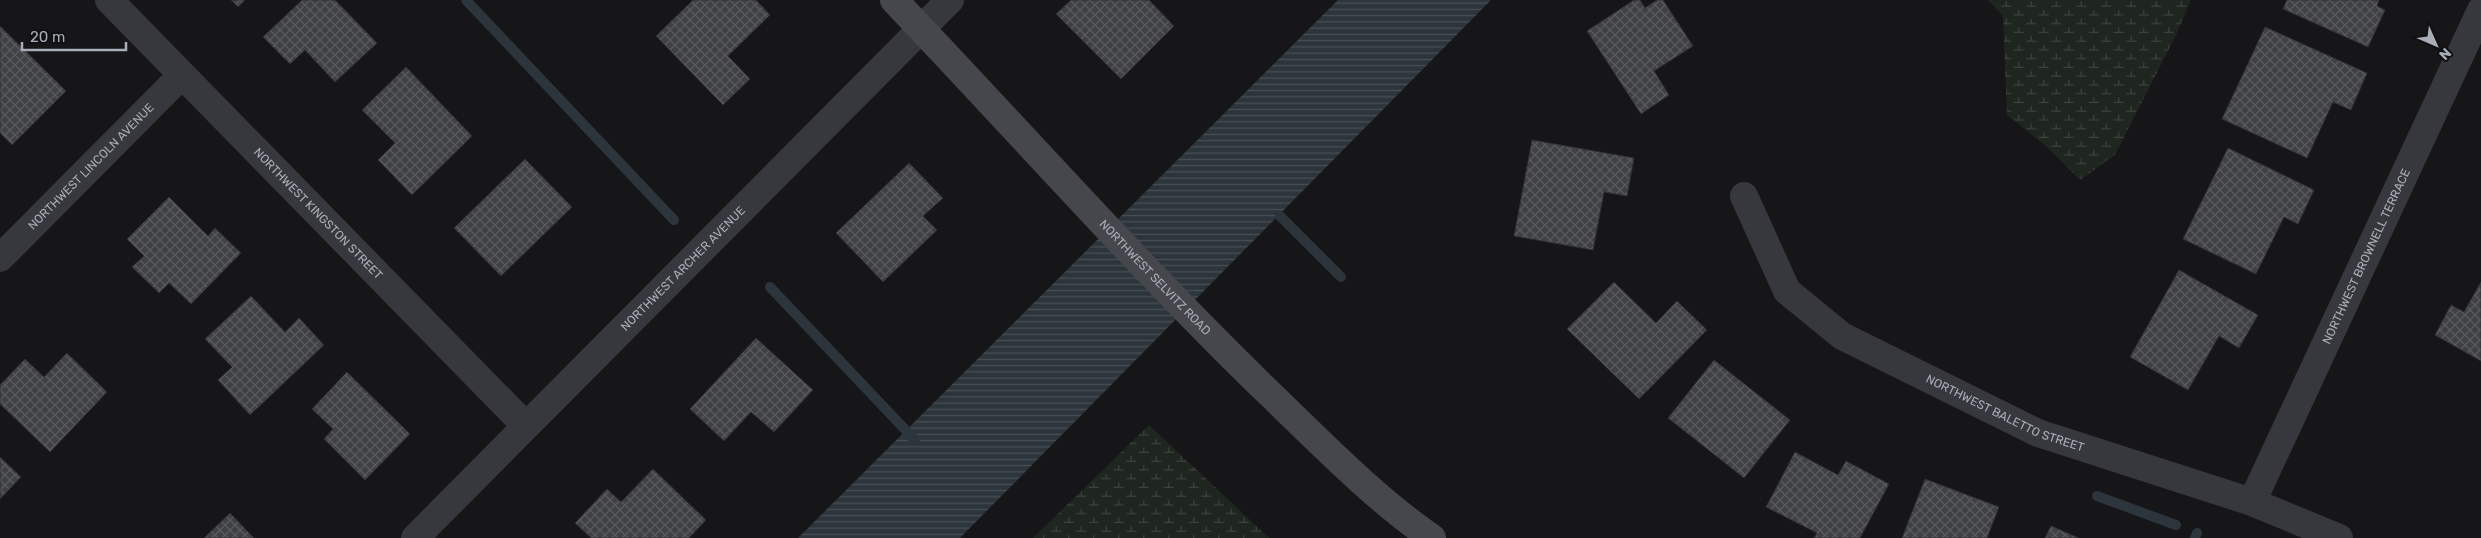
<svg xmlns="http://www.w3.org/2000/svg" width="2481" height="538" viewBox="0 0 2481 538" font-family="Rubik,sans-serif">
<style>
.wetland{fill:url(#wetland-marsh)}
.water{fill:url(#water-rules)}
.lines{fill:none;stroke-linecap:round;stroke-linejoin:round}
.stream{stroke:#2c353c;stroke-width:10}
.building{fill:url(#building-cross-hatch);stroke:#303034}
.street{stroke:#37383d;stroke-width:28}
.secondary{stroke:#45474d;stroke-width:28}
.labels{text-anchor:middle;stroke-width:4;stroke-linejoin:round;paint-order:stroke}
.street-label{font-size:12px;fill:#a8adb8;stroke:#111113}
</style>
<defs>
<pattern id="wetland-marsh" width="20" height="14" patternUnits="userSpaceOnUse" patternTransform="scale(1.25)"><rect width="20" height="14" fill="#1e261f"/><path d="M1 5h8M5 5V1M11 12h8M15 12V8" fill="none" stroke="#3c433d"/></pattern>
<pattern id="water-rules" width="6" height="5" patternUnits="userSpaceOnUse" patternTransform="scale(1.25)"><rect width="6" height="5" fill="#2c353c"/><path d="M0 2.5h6" fill="none" stroke="#485056"/></pattern>
<pattern id="building-cross-hatch" width="8" height="8" patternUnits="userSpaceOnUse" patternTransform="scale(1.25)"><rect width="8" height="8" fill="#404145"/><path d="M0 0l8 8M0 8l8-8" fill="none" stroke="#595a5e"/></pattern>
</defs>
<rect width="100%" height="100%" fill="#161618"/>
<g class="wetland">
<polygon points="1988,0 2191,0 2176,35 2115,155 2080,180 2046,146 2007,115 2003,16"/>
<polygon points="1149,425 1269,538 1033,538"/>
</g>
<polygon class="water" points="1338,0 1491,0 960,538 798,538"/>
<g class="lines">
<g class="stream">
<polyline points="466,0 674,220"/>
<polyline points="1280,216 1341,277"/>
<polyline points="770,287 915,440"/>
<polyline points="2097,496 2176,525"/>
<polyline points="2195,538 2197,533"/>
</g>
</g>
<g class="building">
<polygon points="231,0 245,0 238,7"/>
<polygon points="302,0 335,0 377,43 335,82 305,50 290,64 263,37"/>
<polygon points="693,0 756,0 770,15 728,56 750,79 723,105 656,36"/>
<polygon points="1071,0 1149,0 1174,26 1121,79 1056,14"/>
<polygon points="1634,0 1640,0 1645,8 1657,0 1663,0 1693,46 1654,71 1669,95 1641,114 1587,31"/>
<polygon points="2287,0 2379,0 2377,6 2385,10 2368,47 2283,9"/>
<polygon points="0,26 66,91 12,145 0,133"/>
<polygon points="2265,27 2367,73 2351,110 2333,102 2307,158 2222,119"/>
<polygon points="406,67 472,136 412,195 378,160 395,143 362,110"/>
<polygon points="1532,140 1634,158 1627,196 1604,192 1593,250 1514,236"/>
<polygon points="2228,148 2314,190 2298,224 2284,217 2256,274 2183,239"/>
<polygon points="525,159 572,207 501,276 454,228"/>
<polygon points="909,163 943,198 923,216 937,230 883,282 836,233"/>
<polygon points="169,197 208,236 215,228 241,253 191,304 169,283 159,293 132,267 144,256 127,239"/>
<polygon points="2179,270 2258,315 2239,348 2219,336 2188,390 2130,357"/>
<polygon points="1614,282 1656,323 1677,301 1707,330 1639,399 1567,329"/>
<polygon points="2481,282 2481,361 2435,335 2451,305 2464,312"/>
<polygon points="251,296 285,332 299,318 324,345 250,415 218,380 232,367 205,339"/>
<polygon points="756,338 813,390 774,432 751,412 724,441 690,409"/>
<polygon points="67,353 107,392 50,452 0,404 0,385 25,359 44,377"/>
<polygon points="1714,360 1790,420 1744,478 1668,418"/>
<polygon points="347,372 410,434 365,480 324,439 333,429 312,409"/>
<polygon points="1795,452 1838,475 1846,461 1889,484 1860,538 1814,538 1817,533 1766,507"/>
<polygon points="0,457 21,477 0,499"/>
<polygon points="653,469 706,520 689,538 591,538 575,523 607,489 621,502"/>
<polygon points="1925,479 1999,507 1987,538 1902,538"/>
<polygon points="230,513 254,538 204,538"/>
<polygon points="2051,526 2079,538 2045,538"/>
</g>
<g class="lines">
<g class="street">
<path id="s1" d="M109,0L526,426"/>
<path id="s2" d="M1744,196L1787,291L1842,336L2038,433L2252,502L2339,538"/>
<path id="s3" d="M0,258L181,76"/>
<path id="s4" d="M2252,502L2481,10"/>
<path id="s5" d="M415,538L950,0"/>
</g>
<path class="secondary" id="s6" d="M894,0C1019,131 1139,267 1269,393C1320,442 1374,498 1432,538"/>
</g>
<g class="labels">
<g class="street-label">
<text dy="4" stroke="none"><textPath href="#s3" startOffset="129">NORTHWEST LINCOLN AVENUE</textPath></text>
<text dy="4" stroke="none"><textPath href="#s1" startOffset="299">NORTHWEST KINGSTON STREET</textPath></text>
<text dy="4" stroke="none"><textPath href="#s4" startOffset="271">NORTHWEST BROWNELL TERRACE</textPath></text>
<text dy="4" stroke="none"><textPath href="#s5" startOffset="380">NORTHWEST ARCHER AVENUE</textPath></text>
<text dy="4" stroke="none"><textPath href="#s6" startOffset="381">NORTHWEST SELVITZ ROAD</textPath></text>
<text dy="4" stroke="none"><textPath href="#s2" startOffset="356">NORTHWEST BALETTO STREET</textPath></text>
</g>
</g>
<g transform="translate(2436 45) rotate(135)" stroke="#111113" stroke-width="4" paint-order="stroke">
<path d="M0-4L9 19L0 12L-9 19Z" fill="#a8adb8"/>
<text y="-8" font-size="14" font-weight="bold" text-anchor="middle" fill="#a8adb8">N</text>
</g>
<path d="M22 42v8h104v-8" fill="none" stroke="#a8adb8" stroke-width="2.5"/>
<text x="30" y="42" font-size="15" fill="#a8adb8" stroke="#111113" stroke-width="4" paint-order="stroke">20 m</text>
</svg>
